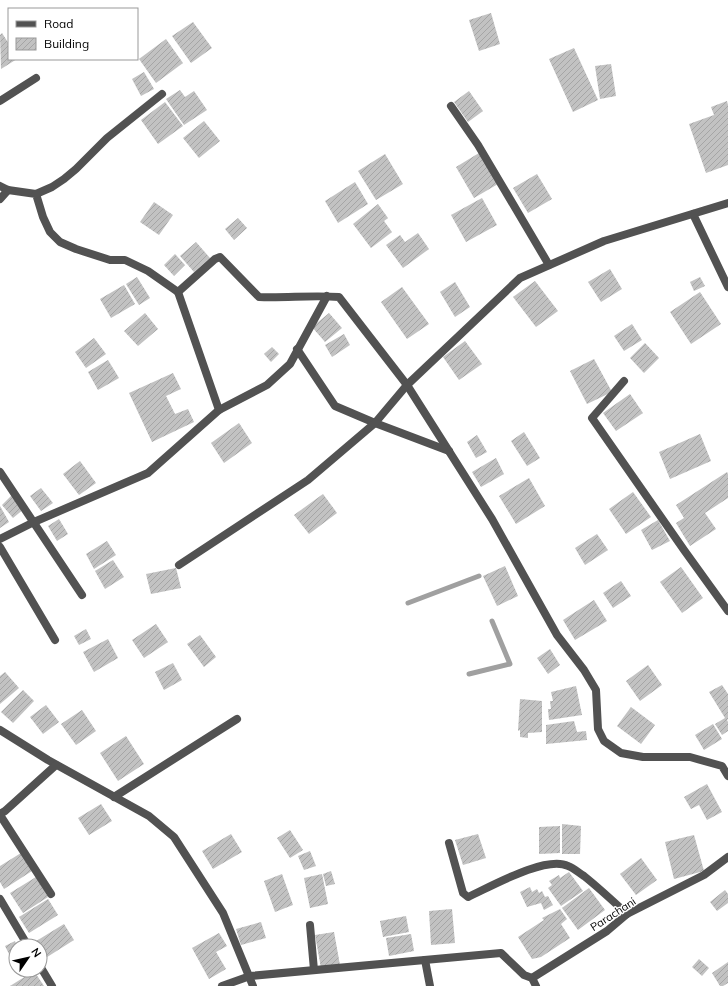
<svg xmlns="http://www.w3.org/2000/svg" width="728" height="986" viewBox="0 0 728 986" font-family="Mulish,sans-serif">
<style>
.lines{fill:none;stroke-linecap:round;stroke-linejoin:round}
.stream{stroke:#a0a0a0;stroke-width:5}
.building{fill:url(#building-hatch)}
.lane{stroke:#525252;stroke-width:8}
.street{stroke:#525252;stroke-width:8}
.labels{text-anchor:middle;stroke-width:3;stroke-linejoin:round;paint-order:stroke}
.street-label{font-size:11px;fill:#000;stroke:#fff}
</style>
<defs>
<pattern id="building-hatch" width="6" height="6" patternUnits="userSpaceOnUse"><rect width="6" height="6" fill="#c2c2c2"/><path d="M-1 1l2-2M0 6l6-6M5 7l2-2" fill="none" stroke="#a5a5a5"/></pattern>
</defs>
<rect width="100%" height="100%" fill="#fff"/>
<g class="lines">
<g class="stream">
<polyline points="408,603 479,576"/>
<polyline points="469,674 510,664 492,621"/>
</g>
</g>
<g class="building">
<polygon points="491,13 500,44 479,51 469,20"/>
<polygon points="193,22 212,48 191,63 172,36"/>
<polygon points="2,33 9,44 9,59 17,59 1,69 0,35"/>
<polygon points="166,39 183,63 156,83 139,59"/>
<polygon points="574,48 598,100 573,112 549,59"/>
<polygon points="611,64 616,96 600,99 595,66"/>
<polygon points="144,72 154,89 141,96 132,79"/>
<polygon points="180,90 185,97 194,91 207,110 184,125 166,99"/>
<polygon points="469,91 483,111 468,122 454,102"/>
<polygon points="727,101 728,105 728,165 706,173 689,124 714,115 711,107"/>
<polygon points="165,102 183,126 158,144 141,120"/>
<polygon points="204,121 220,141 199,158 183,138"/>
<polygon points="479,153 498,184 474,198 456,167"/>
<polygon points="385,154 403,184 376,200 358,171"/>
<polygon points="537,174 552,199 528,213 513,188"/>
<polygon points="355,182 368,204 338,223 325,201"/>
<polygon points="482,198 497,225 466,242 451,215"/>
<polygon points="154,202 173,215 159,235 140,222"/>
<polygon points="378,204 388,218 384,221 392,232 371,248 353,224"/>
<polygon points="238,218 247,228 234,240 225,229"/>
<polygon points="418,233 429,249 403,268 386,245 400,235 405,242"/>
<polygon points="196,242 210,258 194,272 180,256"/>
<polygon points="175,254 185,265 174,276 164,265"/>
<polygon points="610,269 622,289 601,302 588,282"/>
<polygon points="137,277 150,298 139,305 126,284"/>
<polygon points="700,277 705,286 694,291 690,282"/>
<polygon points="535,281 558,311 536,327 513,297"/>
<polygon points="455,282 470,307 455,317 440,292"/>
<polygon points="124,285 135,304 111,318 100,299"/>
<polygon points="402,287 429,324 407,339 381,302"/>
<polygon points="700,292 721,324 691,344 670,312"/>
<polygon points="145,313 158,329 138,346 124,331"/>
<polygon points="329,313 342,328 325,342 312,327"/>
<polygon points="632,324 642,340 624,351 614,336"/>
<polygon points="344,334 350,345 332,357 325,345"/>
<polygon points="94,338 106,354 86,368 75,352"/>
<polygon points="465,341 482,364 459,380 443,357"/>
<polygon points="645,343 659,358 644,373 630,358"/>
<polygon points="272,347 279,354 271,362 264,354"/>
<polygon points="594,359 612,392 587,404 570,371"/>
<polygon points="108,360 119,378 98,390 88,372"/>
<polygon points="173,373 181,389 166,396 175,414 188,409 194,422 152,442 129,393"/>
<polygon points="630,394 643,413 616,431 603,413"/>
<polygon points="239,423 252,443 224,463 211,443"/>
<polygon points="524,432 540,458 527,466 511,441"/>
<polygon points="700,434 711,461 670,479 659,452"/>
<polygon points="477,435 487,452 476,458 467,442"/>
<polygon points="496,458 504,474 481,487 472,472"/>
<polygon points="80,461 96,483 79,495 63,474"/>
<polygon points="727,472 728,474 728,498 705,513 716,529 690,546 676,523 684,518 676,505"/>
<polygon points="529,478 545,506 516,524 499,496"/>
<polygon points="41,488 53,503 41,511 30,496"/>
<polygon points="633,492 651,517 626,534 609,509"/>
<polygon points="323,494 337,513 309,534 294,515"/>
<polygon points="12,495 24,509 13,518 2,505"/>
<polygon points="0,506 9,522 0,528"/>
<polygon points="59,519 68,534 57,541 48,526"/>
<polygon points="658,520 670,541 652,550 641,530"/>
<polygon points="597,534 608,550 585,565 575,548"/>
<polygon points="107,541 116,555 94,569 86,554"/>
<polygon points="113,560 124,577 105,589 95,571"/>
<polygon points="505,566 518,596 497,606 483,576"/>
<polygon points="681,567 703,598 682,613 660,582"/>
<polygon points="176,568 181,588 151,594 146,574"/>
<polygon points="621,581 631,596 613,608 603,593"/>
<polygon points="594,600 607,621 575,640 563,620"/>
<polygon points="156,624 168,642 144,658 132,640"/>
<polygon points="86,629 91,639 79,645 74,636"/>
<polygon points="200,635 216,657 204,667 187,644"/>
<polygon points="108,639 118,658 94,672 83,652"/>
<polygon points="550,649 560,665 548,674 537,658"/>
<polygon points="173,663 182,680 164,690 155,672"/>
<polygon points="648,665 662,685 640,701 626,681"/>
<polygon points="5,672 19,688 0,704 0,676"/>
<polygon points="722,685 728,694 728,719 727,720 728,722 728,731 722,735 715,724 725,718 709,692"/>
<polygon points="576,686 582,715 549,720 548,709 551,709 550,701 553,701 551,692"/>
<polygon points="23,690 34,701 13,723 1,712"/>
<polygon points="520,699 542,701 542,732 528,733 528,738 520,737 520,730 518,731"/>
<polygon points="46,705 59,722 43,734 30,717"/>
<polygon points="631,707 655,725 641,744 617,726"/>
<polygon points="82,710 96,731 76,745 61,724"/>
<polygon points="574,721 577,732 586,731 587,740 546,744 546,725"/>
<polygon points="713,724 722,739 704,750 695,735"/>
<polygon points="126,736 144,764 118,781 100,753"/>
<polygon points="707,784 722,812 707,820 699,805 691,809 684,797"/>
<polygon points="101,804 112,821 89,835 78,818"/>
<polygon points="562,824 581,826 580,854 562,854"/>
<polygon points="560,826 560,853 539,854 539,827"/>
<polygon points="290,830 303,850 290,858 277,838"/>
<polygon points="231,834 242,852 213,869 202,851"/>
<polygon points="478,834 486,858 463,865 455,840"/>
<polygon points="694,835 704,871 674,879 665,842"/>
<polygon points="310,851 316,866 304,870 298,856"/>
<polygon points="21,853 32,871 4,889 0,882 0,866"/>
<polygon points="641,858 657,880 636,895 620,874"/>
<polygon points="331,871 335,884 326,886 323,874"/>
<polygon points="569,872 583,891 561,906 548,888 552,885 549,881 559,875 560,878"/>
<polygon points="282,874 293,905 275,912 264,881"/>
<polygon points="322,874 328,904 310,908 304,878"/>
<polygon points="36,877 48,897 23,913 10,893"/>
<polygon points="530,887 532,892 537,889 539,893 542,891 545,897 548,896 553,905 544,910 541,903 527,907 520,892"/>
<polygon points="589,888 605,910 578,930 562,908"/>
<polygon points="725,890 728,894 728,903 717,911 710,902"/>
<polygon points="48,899 58,915 29,933 19,917"/>
<polygon points="452,909 455,943 431,945 429,911"/>
<polygon points="560,909 567,919 561,924 570,938 541,957 532,959 518,937 544,920 542,918"/>
<polygon points="406,916 409,932 383,937 380,921"/>
<polygon points="261,922 266,938 241,945 236,929"/>
<polygon points="64,924 74,940 44,959 40,953 40,946 35,946 33,943"/>
<polygon points="334,932 340,965 321,968 315,935"/>
<polygon points="219,933 227,946 216,952 226,969 209,979 192,948"/>
<polygon points="411,934 414,951 389,956 386,938"/>
<polygon points="15,941 17,946 16,946 16,956 11,958 5,946"/>
<polygon points="699,959 709,968 702,976 692,967"/>
<polygon points="728,962 728,983 723,986 720,986 712,973"/>
<polygon points="34,971 44,986 10,986"/>
</g>
<g class="lines">
<path class="lane" d="M449,843L463,893L468,897C490,887 546,855 568,866C574,868 579,873 584,876C599,888 613,901 627,914"/>
<g class="street">
<polyline points="0,101 36,78"/>
<polyline points="451,106 478,145 549,265"/>
<path d="M0,186L8,190L36,194L43,217L50,232L60,242L76,249L110,260H125L148,271L178,292L215,259L220,257L259,297C286,298 313,295 339,297L407,385L492,519L557,635L584,670L596,690L598,729L604,741L621,753L643,757H690L722,766L728,776"/>
<polyline points="36,194 52,187 64,179 76,169 107,138 162,94"/>
<polyline points="0,199 8,190"/>
<polyline points="693,214 728,287"/>
<polyline points="178,292 219,410"/>
<polyline points="297,349 335,406 375,423 449,451"/>
<polyline points="624,381 592,418 684,550 728,611"/>
<polyline points="0,472 82,595"/>
<polyline points="0,539 34,522 148,473 219,410 267,385 290,364 327,296"/>
<polyline points="0,547 55,640"/>
<polyline points="179,565 308,480 375,423 407,385 520,278 604,241 728,203"/>
<polyline points="0,730 48,760 149,816 174,837 223,913 253,986"/>
<polyline points="114,797 237,719"/>
<polyline points="0,814 5,811 56,765"/>
<polyline points="0,815 51,894"/>
<polyline points="0,899 28,946"/>
<polyline points="310,925 314,970"/>
<polyline points="425,960 430,986"/>
<polyline points="40,966 52,986"/>
<polyline points="532,978 607,931 627,914 704,875 728,857"/>
<polyline points="222,986 250,976 501,953 524,975 532,978 536,986"/>
</g>
</g>
<g class="labels">
<g class="street-label">
<text transform="translate(613 914) rotate(-33)" y="4">Parachani</text>
</g>
</g>
<rect x="8" y="8" width="130" height="52" fill="#ffffff" stroke="#999999"/>
<rect x="16" y="21" width="20" height="6" fill="#525252" stroke="#999999"/>
<text x="44" y="28" font-size="12" fill="#000000">Road</text>
<rect x="16" y="38" width="20" height="12" fill="url(#building-hatch)" stroke="#999999"/>
<text x="44" y="48" font-size="12" fill="#000000">Building</text>
<g transform="translate(28 958) rotate(56)"><circle r="19" fill="#ffffff" stroke="#999999"/>
<path d="M0-3L7 15L0 10L-7 15Z" fill="#000000"/>
<text y="-6" font-size="11" font-weight="bold" text-anchor="middle" fill="#000000">N</text>
</g>
</svg>
